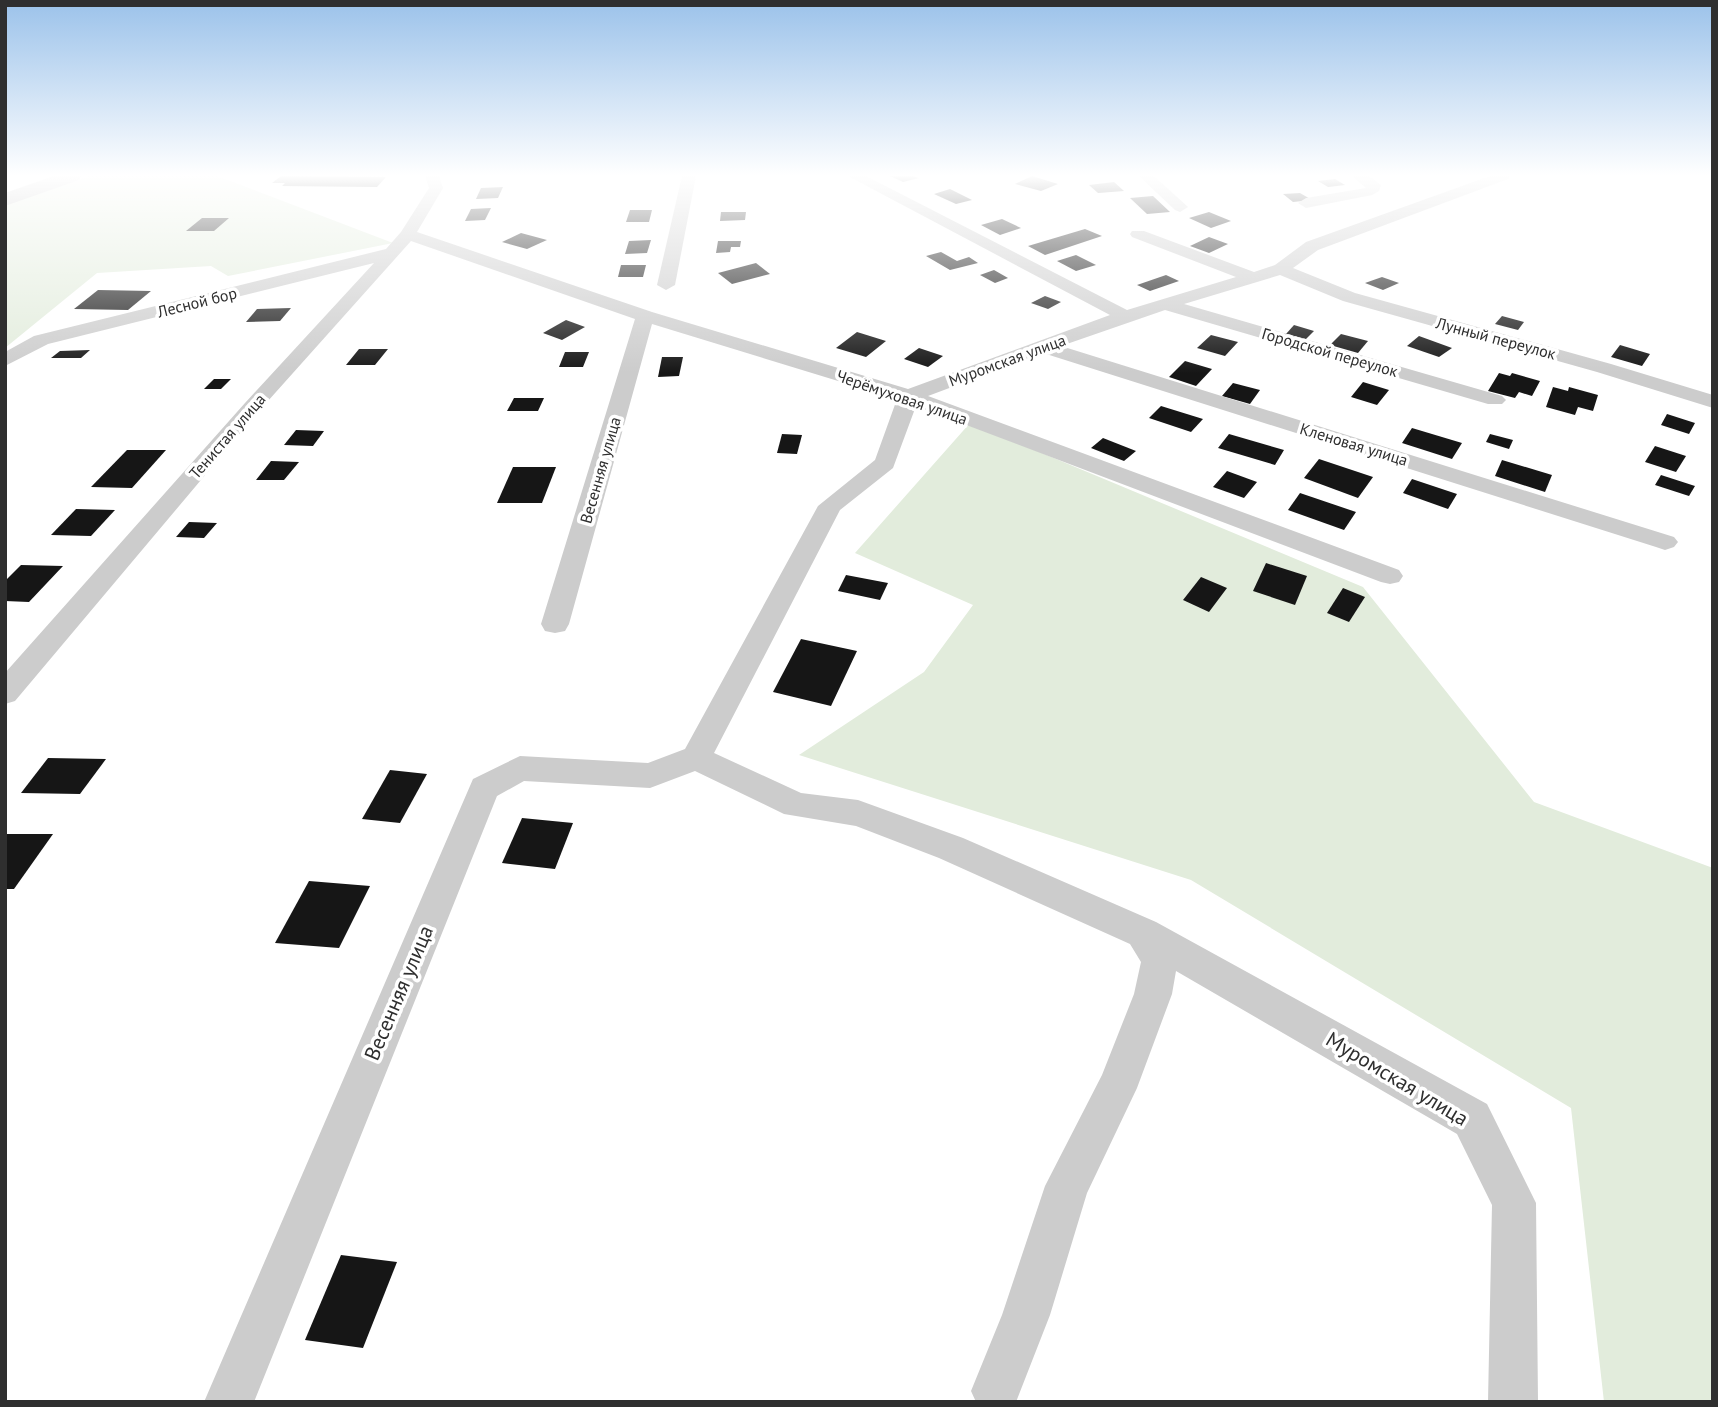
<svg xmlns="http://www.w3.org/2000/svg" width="1718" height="1407" viewBox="0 0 1718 1407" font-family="'PT Sans',sans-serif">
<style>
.green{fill:#e2ecdc}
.building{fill:#161616}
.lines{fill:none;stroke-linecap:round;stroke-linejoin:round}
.street{fill:#ccc;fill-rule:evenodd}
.secondary{fill:#b9b9b9;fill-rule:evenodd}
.labels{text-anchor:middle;stroke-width:7;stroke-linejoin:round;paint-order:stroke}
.far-street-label{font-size:16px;fill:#2f2f2f;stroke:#fff}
.near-street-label{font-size:21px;fill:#2f2f2f;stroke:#fff}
</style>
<rect width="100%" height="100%" fill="#fff"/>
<g class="green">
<polygon points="90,176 217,176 393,243 228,276 211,266 97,273 5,348 5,205"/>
<polygon points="970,423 1363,587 1534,802 1713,868 1713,1402 1604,1402 1571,1108 1191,880 799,755 924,672 973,605 855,553"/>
</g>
<g class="building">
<polygon points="281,176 386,177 377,187 282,186 285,183 272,183"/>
<polygon points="890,176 913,176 919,178 903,182"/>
<polygon points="1032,176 1058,184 1041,191 1015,184"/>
<polygon points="1335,179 1345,185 1328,187 1318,181"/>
<polygon points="1114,182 1124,191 1098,193 1089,185"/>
<polygon points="503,187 498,198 476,199 481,188"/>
<polygon points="950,189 972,200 956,204 934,194"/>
<polygon points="1300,193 1312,200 1293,202 1283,194"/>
<polygon points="1153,196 1170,212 1147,214 1130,198"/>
<polygon points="491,208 485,220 465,221 471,209"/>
<polygon points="630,210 652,210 649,222 626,222"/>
<polygon points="721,212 746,212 745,220 720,221"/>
<polygon points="1209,212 1231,221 1211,228 1189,218"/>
<polygon points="202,218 229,218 214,231 186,231"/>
<polygon points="1002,219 1021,228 1000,235 981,225"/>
<polygon points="1085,229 1102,236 1045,255 1028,246"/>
<polygon points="521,233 547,240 527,249 502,242"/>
<polygon points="1209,237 1228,244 1209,253 1190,246"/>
<polygon points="651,240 647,253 625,254 629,241"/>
<polygon points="718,241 741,241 740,247 731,247 730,252 716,253"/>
<polygon points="941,252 957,261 969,257 978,263 950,270 926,256"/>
<polygon points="1076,255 1096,265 1076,271 1057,261"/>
<polygon points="756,263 770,274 732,284 718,273"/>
<polygon points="621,265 646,265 643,277 618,277"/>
<polygon points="994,270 1008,278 995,283 980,275"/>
<polygon points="1166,275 1179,281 1150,291 1137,285"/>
<polygon points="1382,277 1399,283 1383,290 1365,283"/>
<polygon points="98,290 151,291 128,310 74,309"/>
<polygon points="1045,296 1061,302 1048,309 1031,303"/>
<polygon points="291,308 280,321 246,322 257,309"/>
<polygon points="1502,316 1524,322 1518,330 1495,324"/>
<polygon points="566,320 585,327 562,340 543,333"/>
<polygon points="1294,325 1314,331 1306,339 1286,334"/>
<polygon points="857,332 886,341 866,357 836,348"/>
<polygon points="1341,334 1368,341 1358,353 1330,345"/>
<polygon points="1211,335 1238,342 1225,356 1197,348"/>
<polygon points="1419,336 1452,348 1439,357 1407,346"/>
<polygon points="1620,345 1650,354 1642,366 1611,357"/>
<polygon points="919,348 943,356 928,367 904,359"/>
<polygon points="359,349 388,349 375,365 346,365"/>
<polygon points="90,350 81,358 51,358 60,351"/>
<polygon points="565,352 589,352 583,367 559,367"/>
<polygon points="662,357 683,357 679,376 658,377"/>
<polygon points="1185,361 1212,369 1196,386 1169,377"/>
<polygon points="1499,373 1510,376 1512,373 1540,381 1532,396 1519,392 1515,398 1488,391"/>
<polygon points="214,379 231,379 221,389 204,389"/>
<polygon points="1363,382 1389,390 1377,405 1351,397"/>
<polygon points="1233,383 1260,390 1250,404 1222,396"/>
<polygon points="1553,387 1568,391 1569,387 1598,395 1593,411 1578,407 1575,415 1546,407"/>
<polygon points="514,398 544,398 538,411 507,411"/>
<polygon points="1161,406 1203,419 1191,432 1149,418"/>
<polygon points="1667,414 1695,423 1689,434 1661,425"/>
<polygon points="1412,428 1462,443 1452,459 1402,443"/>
<polygon points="296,430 324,431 313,446 284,445"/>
<polygon points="782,434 802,435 797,454 777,453"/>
<polygon points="1229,434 1284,450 1275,465 1218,448"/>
<polygon points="1490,434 1513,440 1509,449 1486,442"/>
<polygon points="1103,438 1136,451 1124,461 1091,448"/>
<polygon points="1655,446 1686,456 1676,472 1645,462"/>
<polygon points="127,450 166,450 132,488 91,487"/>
<polygon points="1319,459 1373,477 1358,498 1304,478"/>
<polygon points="1502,460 1552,475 1545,492 1495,476"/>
<polygon points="271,461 299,462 284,480 256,480"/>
<polygon points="513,467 556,467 542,503 497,503"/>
<polygon points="1227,471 1257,482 1244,498 1213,487"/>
<polygon points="1661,475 1695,486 1689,496 1655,485"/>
<polygon points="1412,479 1457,494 1448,509 1403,493"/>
<polygon points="1300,493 1356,512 1344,530 1288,510"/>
<polygon points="76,509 115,510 91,536 51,535"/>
<polygon points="189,522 217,523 204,538 176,537"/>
<polygon points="1266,563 1307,576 1295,605 1253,591"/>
<polygon points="21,565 63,566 29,602 5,601 5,581"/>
<polygon points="846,575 888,583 880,600 838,591"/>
<polygon points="1201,577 1227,588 1209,612 1183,600"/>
<polygon points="1343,588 1365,597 1349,622 1327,613"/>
<polygon points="801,639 857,651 831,706 773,692"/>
<polygon points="48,758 106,759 80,794 21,793"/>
<polygon points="390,770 427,774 400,823 362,819"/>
<polygon points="522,818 573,823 555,869 502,863"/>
<polygon points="5,834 53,834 14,889 5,889"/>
<polygon points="309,881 370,886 339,948 275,943"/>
<polygon points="341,1255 397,1262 363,1348 305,1340"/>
</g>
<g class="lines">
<g class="street">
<polygon points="425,176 439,176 443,188 417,232 652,312 908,389 1110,315 848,176 866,176 1127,310 1236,277 1132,237 1130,234 1132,231 1144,231 1254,272 1275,265 1306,242 1490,176 1510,176 1508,179 1318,250 1293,268 1355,293 1611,364 1713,395 1713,408 1597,372 1343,301 1280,275 1184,304 1502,396 1506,400 1502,404 1488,404 1165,310 1061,346 1674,537 1678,542 1674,547 1665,550 1656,547 1043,353 928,396 1399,570 1403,576 1399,582 1390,584 1381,582 916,406 893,468 840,510 714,753 801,793 858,800 963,838 1156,922 1487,1104 1536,1203 1538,1402 1488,1402 1492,1205 1457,1134 1176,971 1172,994 1137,1088 1087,1193 1050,1315 1016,1402 976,1402 971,1391 1002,1315 1045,1186 1102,1075 1134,994 1141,962 1130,944 939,858 856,826 784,814 695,771 650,788 524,781 497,796 254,1402 204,1402 473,779 520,756 648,763 685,749 818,506 875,460 897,399 652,324 569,624 565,631 555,633 545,631 541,624 635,319 411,241 259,411 15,701 5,704 5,673 245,403 374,263 48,344 5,366 5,352 34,336 386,249 401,232 429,188"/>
<polygon points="682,176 696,176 675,285 666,290 657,285"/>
<polygon points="1139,176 1154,176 1188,207 1180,212 1175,210"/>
<polygon points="1352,176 1369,176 1381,185 1379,191 1372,195 1306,208 1298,203 1306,198 1366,188"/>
</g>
<polygon class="secondary" points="54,176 81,176 79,180 5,206 5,193"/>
</g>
<linearGradient id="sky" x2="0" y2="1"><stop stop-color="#9bc2ea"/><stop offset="0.47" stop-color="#fff"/><stop offset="1" stop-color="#fff" stop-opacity="0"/></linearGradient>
<rect width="1718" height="373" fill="url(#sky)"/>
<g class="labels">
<g class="far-street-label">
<text transform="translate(197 302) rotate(-14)" y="6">Лесной бор</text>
<text transform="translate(1496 338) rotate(15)" y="6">Лунный переулок</text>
<text transform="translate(1330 352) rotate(16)" y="6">Городской переулок</text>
<text transform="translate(1007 360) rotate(-20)" y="6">Муромская улица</text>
<text transform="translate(902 397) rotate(19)" y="6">Черёмуховая улица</text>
<text transform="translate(227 436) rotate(-49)" y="6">Тенистая улица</text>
<text transform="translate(1354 444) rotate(17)" y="6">Кленовая улица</text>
<text transform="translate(600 470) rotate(-74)" y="6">Весенняя улица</text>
</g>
<g class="near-street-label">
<text transform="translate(399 993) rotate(-67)" y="7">Весенняя улица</text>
<text transform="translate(1397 1079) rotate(31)" y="7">Муромская улица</text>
</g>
</g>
<rect width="1718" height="1407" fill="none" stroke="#2f2f2f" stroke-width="14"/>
</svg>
